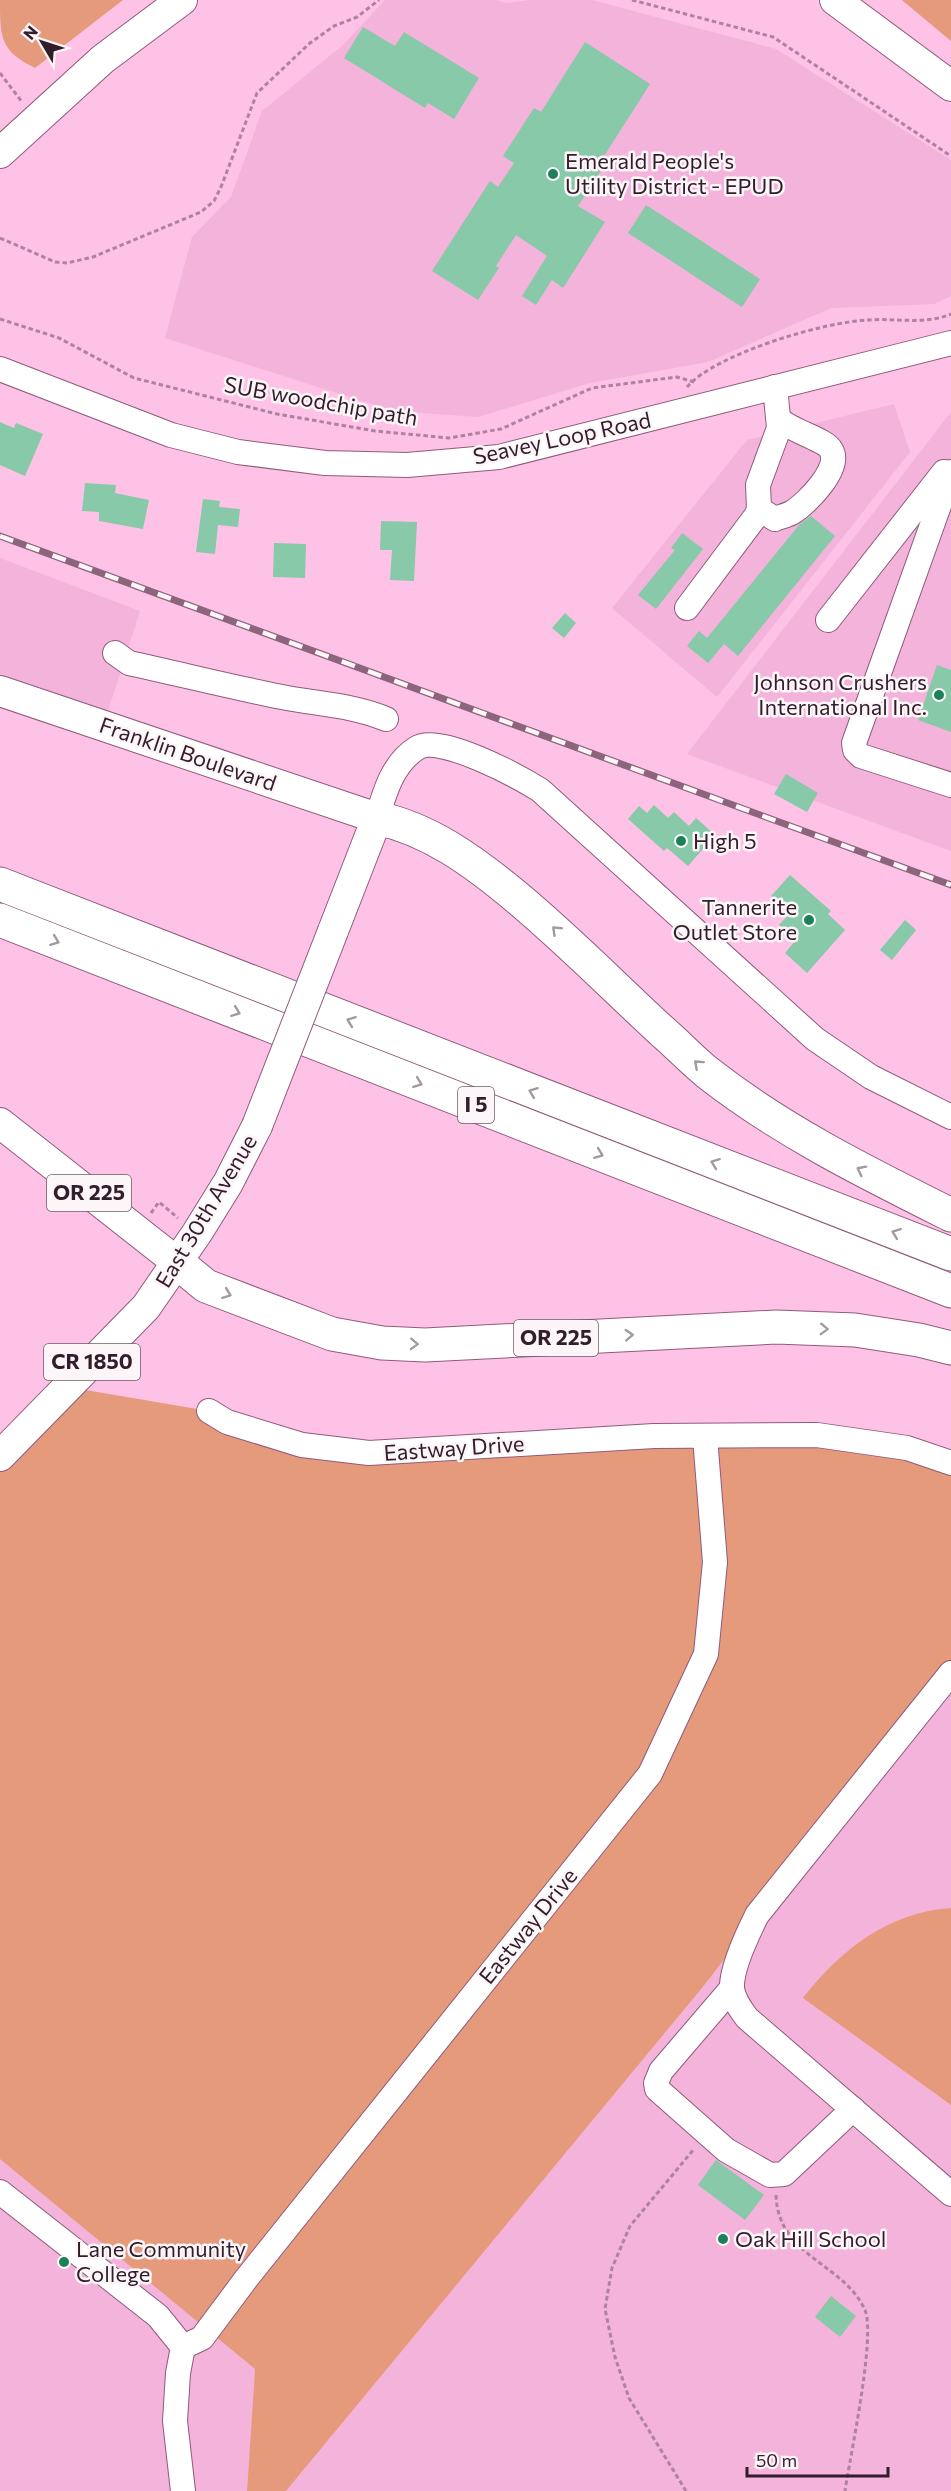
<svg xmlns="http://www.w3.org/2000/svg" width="951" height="2491" viewBox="0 0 951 2491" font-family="Commissioner,sans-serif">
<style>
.built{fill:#f3b3da}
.green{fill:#e69a7c}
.building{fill:#87c9a8}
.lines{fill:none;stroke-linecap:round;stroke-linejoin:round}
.minor-casing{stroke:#8f5b7b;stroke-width:26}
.major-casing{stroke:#8f5b7b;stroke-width:32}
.highway-casing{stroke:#8f5b7b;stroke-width:35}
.path{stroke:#af829d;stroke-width:3;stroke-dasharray:4.5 3;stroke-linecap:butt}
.minor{stroke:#fff;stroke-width:24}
.major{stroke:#fff;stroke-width:30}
.highway{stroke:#fff;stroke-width:33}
.rail-casing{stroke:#8c657d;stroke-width:7}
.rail{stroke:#fcf6f9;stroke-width:4.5;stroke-dasharray:14;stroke-linecap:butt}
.major-bridge-casing{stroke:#8f5b7b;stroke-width:32;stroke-linecap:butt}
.major-bridge{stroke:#fff;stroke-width:30}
.oneway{stroke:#a399a0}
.poi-dot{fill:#1c815a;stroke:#fcf6f9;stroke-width:2}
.labels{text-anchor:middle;stroke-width:5;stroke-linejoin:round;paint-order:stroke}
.shield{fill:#fcf6f9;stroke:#6f5e69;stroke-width:1.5}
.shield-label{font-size:21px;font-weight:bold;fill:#331d2b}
.poi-label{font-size:22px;fill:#331d2b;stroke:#fcf6f9;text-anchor:start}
.street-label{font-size:22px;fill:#331d2b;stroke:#fcf6f9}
</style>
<rect width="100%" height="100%" fill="#fec2e6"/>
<g class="built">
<polygon points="385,0 496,0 506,3 529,0 592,0 776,49 951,160 951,296 934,304 831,308 708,362 590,383 478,417 393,411 165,338 192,237 231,197 262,111 343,45"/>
<polygon points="894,404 910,452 717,697 612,608 747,440"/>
<polygon points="951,412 951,851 687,754"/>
<polygon points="0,558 140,611 108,711 0,677"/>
<polygon points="951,1673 951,2491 286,2491 702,1988"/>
<polygon points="0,2156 255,2369 247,2491 0,2491"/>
</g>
<g class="green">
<path d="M0,0H123L35,68C0,51 0,37 0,0Z"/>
<polygon points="902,0 951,0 951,41 903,1"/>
<polygon points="68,1387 209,1411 302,1445 856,1441 951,1470 951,1669 702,1988 286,2491 247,2491 255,2369 0,2159 0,1456"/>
<path d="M951,1908V2105L803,1998C840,1950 889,1912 951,1908Z"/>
</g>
<g class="building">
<polygon points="363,27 395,46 404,32 479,78 454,119 428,103 425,108 344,58"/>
<polygon points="585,42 650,84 599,164 604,166 578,206 605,222 563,288 552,280 536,305 522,296 547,256 516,235 496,266 499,268 478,300 432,271 490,181 498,187 514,163 503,156 534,108 541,112"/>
<polygon points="646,205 760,279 742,307 628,233"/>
<polygon points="0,422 14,428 16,423 43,434 25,476 0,465"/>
<polygon points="85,483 116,485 115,493 149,500 143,529 99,521 99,512 82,511"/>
<polygon points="203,499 220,501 219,507 240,509 238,527 218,525 215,554 196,552"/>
<polygon points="811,516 835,536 738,656 724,644 708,663 687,646 699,631 707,638 799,525"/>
<polygon points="381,521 417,522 414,581 390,580 392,550 380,550"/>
<polygon points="682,533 703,549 656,609 638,595 675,550 671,548"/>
<polygon points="274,543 306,544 305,578 273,577"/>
<polygon points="565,613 576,623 564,638 552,628"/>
<polygon points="937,665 951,670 951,732 918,720"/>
<polygon points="786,774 818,793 807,812 774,794"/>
<polygon points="654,805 668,818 674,812 689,826 696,818 715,835 688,866 667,848 664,851 628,819 639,806 647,813"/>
<polygon points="790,875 831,911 828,914 845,930 807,973 785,953 796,940 779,925 790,913 771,896"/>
<polygon points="905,920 916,930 892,960 880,950"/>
<polygon points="716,2160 764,2195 745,2220 698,2185"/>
<polygon points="831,2296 856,2316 840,2337 815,2317"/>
</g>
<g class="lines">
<g class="minor-casing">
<g id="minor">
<polyline points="0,369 171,435 238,452 325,463 407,465 499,457 951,343"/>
<polyline points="951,472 854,743 855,750 861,756 951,785"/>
<path d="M759,509L775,519C780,517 788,515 793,512C807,503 842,468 831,450C826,440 792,431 780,420"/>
<polyline points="687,608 756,516 759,509 758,485 779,428 775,387"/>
<polyline points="828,620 944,472"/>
<path d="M115,653L129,663C180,674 231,687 282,697C317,704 353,705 386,719"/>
<path d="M377,818C385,791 393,763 417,748C439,733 519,777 540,790L815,1039L871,1077L951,1117"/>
<polyline points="209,1411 227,1422 302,1445 369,1453 654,1436 817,1435 907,1448 951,1463"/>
<path d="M951,1673L757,1915C748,1933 731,1968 732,1988C733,1999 741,2010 747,2018L951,2194"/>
<polyline points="732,1988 661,2071 656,2083 657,2089 726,2150 770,2175 784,2174 853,2109"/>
<polyline points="0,2192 158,2316 183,2347 178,2373 175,2421 183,2491"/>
<polyline points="183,2347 202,2338 246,2279 650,1774 706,1654 715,1562 705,1437"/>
</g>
</g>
<g class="major-casing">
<g id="major">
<polyline points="835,0 951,86"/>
<polyline points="0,153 103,59 182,0"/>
<polyline points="0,691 377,818 333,931"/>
<polyline points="0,1123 178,1263"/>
<polyline points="0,1456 146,1307 197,1233 228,1183 257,1126"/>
</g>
</g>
<g class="highway-casing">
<g id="highway">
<path d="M377,818C429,829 473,861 514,895C566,938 614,987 664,1033C679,1046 693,1061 708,1073C782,1131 867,1173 951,1215"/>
<polyline points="0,884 951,1254"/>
<polyline points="0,920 951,1291"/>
<polyline points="178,1263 206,1286 332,1334 382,1343 425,1345 776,1327 855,1330 919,1340 951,1348"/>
</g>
</g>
<g class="path">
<polyline points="632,0 773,37 951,156"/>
<polyline points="0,73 22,102"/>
<polyline points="0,238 55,262 67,263 93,257 201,212 214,201 221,187 257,93 310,43 334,26 357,17 379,0"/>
<polyline points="0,319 59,338 134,378 277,414 375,431 449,438 501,429 592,388 677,377 694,382"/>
<path d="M687,387C715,354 826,321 869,320C897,318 925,325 951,314"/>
<polyline points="151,1213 159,1202 178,1218"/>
<path d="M776,2195C778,2257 844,2263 865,2310C876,2336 850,2457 845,2491"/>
<polyline points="686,2491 629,2398 615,2357 605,2309 612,2268 630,2226 694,2149"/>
</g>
<use href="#minor" class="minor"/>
<use href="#major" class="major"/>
<use href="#highway" class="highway"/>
<g class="rail-casing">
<polyline id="rail" points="0,536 951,885"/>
</g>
<use href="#rail" class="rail"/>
<g class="major-bridge-casing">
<polyline id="major-bridge" points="257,1126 333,931"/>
</g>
<use href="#major-bridge" class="major-bridge"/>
</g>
<defs><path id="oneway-chevron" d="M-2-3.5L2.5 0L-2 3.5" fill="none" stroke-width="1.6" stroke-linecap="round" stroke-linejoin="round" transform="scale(1.5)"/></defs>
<g class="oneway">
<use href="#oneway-chevron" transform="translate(556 930) rotate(-136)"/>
<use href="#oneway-chevron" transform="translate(55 941) rotate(21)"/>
<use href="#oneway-chevron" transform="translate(236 1012) rotate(21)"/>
<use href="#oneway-chevron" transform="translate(351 1021) rotate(-159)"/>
<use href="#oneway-chevron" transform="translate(698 1064) rotate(-138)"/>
<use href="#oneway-chevron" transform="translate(418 1083) rotate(21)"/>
<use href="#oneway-chevron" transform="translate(533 1092) rotate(-159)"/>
<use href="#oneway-chevron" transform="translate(599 1154) rotate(21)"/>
<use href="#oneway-chevron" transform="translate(715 1163) rotate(-159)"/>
<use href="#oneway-chevron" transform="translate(861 1170) rotate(-153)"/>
<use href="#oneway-chevron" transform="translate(896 1233) rotate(-159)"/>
<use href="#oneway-chevron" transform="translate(227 1294) rotate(21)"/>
<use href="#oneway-chevron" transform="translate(824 1329) rotate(2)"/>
<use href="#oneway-chevron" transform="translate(629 1335) rotate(-3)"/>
<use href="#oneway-chevron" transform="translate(414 1344) rotate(2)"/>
</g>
<g class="poi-dot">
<circle cx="553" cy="174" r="6"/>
<circle cx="939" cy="695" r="6"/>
<circle cx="681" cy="841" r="6"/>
<circle cx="809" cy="920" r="6"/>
<circle cx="723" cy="2239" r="6"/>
<circle cx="64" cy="2262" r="6"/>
</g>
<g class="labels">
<g class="shield">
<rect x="458" y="1087" width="36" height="36" rx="4.5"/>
<rect x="47" y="1175" width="84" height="36" rx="4.5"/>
<rect x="514" y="1320" width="84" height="36" rx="4.5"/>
<rect x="44" y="1344" width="96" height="36" rx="4.5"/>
</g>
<g class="shield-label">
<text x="476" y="1112">I 5</text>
<text x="89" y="1200">OR 225</text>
<text x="556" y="1345">OR 225</text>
<text x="92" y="1369">CR 1850</text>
</g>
<g class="poi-label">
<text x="565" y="169">Emerald People's<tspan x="565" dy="25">Utility District - EPUD</tspan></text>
<text x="927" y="690" text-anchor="end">Johnson Crushers<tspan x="927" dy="25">International Inc.</tspan></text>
<text x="693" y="849">High 5</text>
<text x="797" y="915" text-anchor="end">Tannerite<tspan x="797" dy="25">Outlet Store</tspan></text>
<text x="735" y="2247">Oak Hill School</text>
<text x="76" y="2257">Lane Community<tspan x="76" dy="25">College</tspan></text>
</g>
<g class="street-label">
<text transform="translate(321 401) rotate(10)" y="8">SUB woodchip path</text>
<text transform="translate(562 438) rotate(-12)" y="8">Seavey Loop Road</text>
<text transform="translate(188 754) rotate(19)" y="8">Franklin Boulevard</text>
<text transform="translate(206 1211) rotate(-59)" y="8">East 30th Avenue</text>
<text transform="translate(454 1448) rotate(-4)" y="8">Eastway Drive</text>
<text transform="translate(528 1926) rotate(-51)" y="8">Eastway Drive</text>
</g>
</g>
<g transform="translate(42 42) rotate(309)" stroke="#fcf6f9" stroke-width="4.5" paint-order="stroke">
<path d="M0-4.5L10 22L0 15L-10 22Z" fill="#331d2b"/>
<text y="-9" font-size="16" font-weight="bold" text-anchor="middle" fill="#331d2b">N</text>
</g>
<path d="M747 2467v9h141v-9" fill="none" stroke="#331d2b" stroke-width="3"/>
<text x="756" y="2467" font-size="18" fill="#331d2b" stroke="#fcf6f9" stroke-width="4.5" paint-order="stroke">50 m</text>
</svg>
